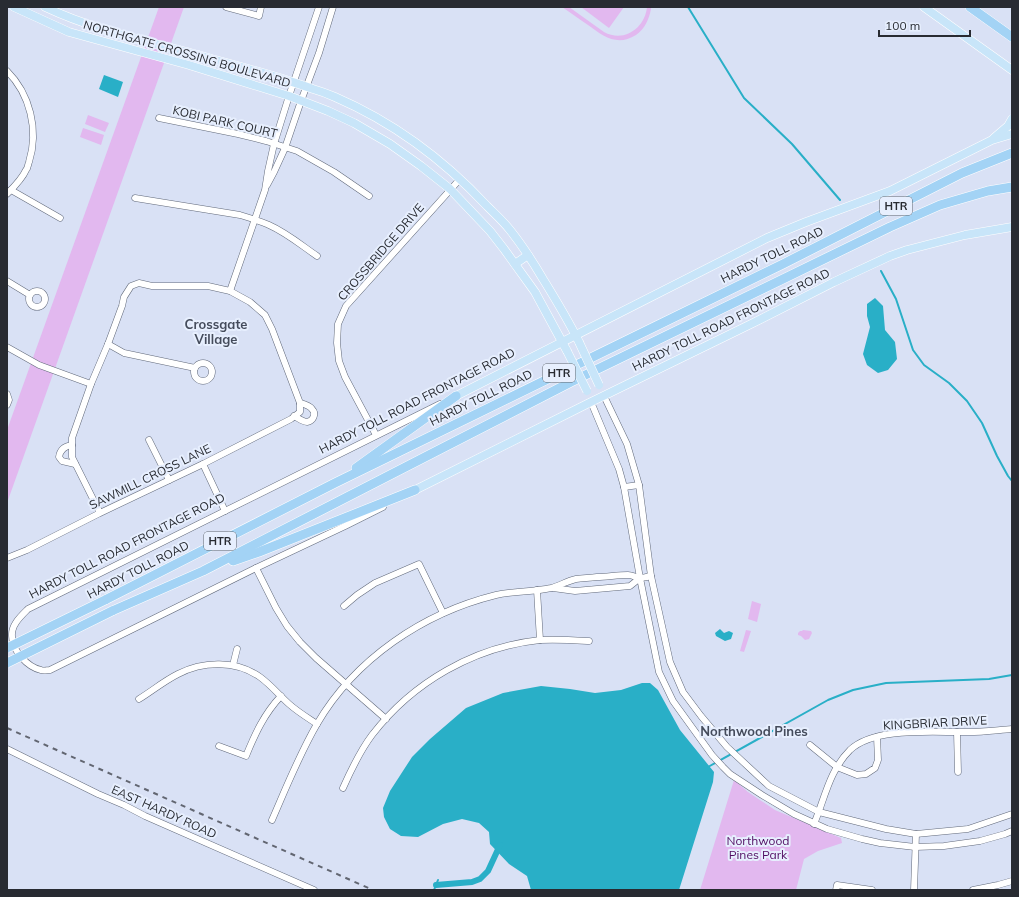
<svg xmlns="http://www.w3.org/2000/svg" width="1019" height="897" viewBox="0 0 1019 897" font-family="Mulish,sans-serif">
<style>
.green{fill:#e2b8ef}
.water{fill:#29afc7}
.lines{fill:none;stroke-linecap:round;stroke-linejoin:round}
.stream{stroke:#29afc7;stroke-width:2}
.canal{stroke:#29afc7;stroke-width:6}
.minor-casing{stroke:#61697a;stroke-width:7}
.major-casing{stroke:#fff;stroke-width:9}
.highway-casing{stroke:#fff;stroke-width:10}
.minor{stroke:#fff;stroke-width:6}
.major{stroke:#c8e5f9;stroke-width:8}
.highway{stroke:#a3d3f5;stroke-width:9}
.rail{stroke:#626671;stroke-width:2;stroke-dasharray:5 5;stroke-linecap:butt}
.major-bridge-casing{stroke:#fff;stroke-width:9;stroke-linecap:butt}
.highway-bridge-casing{stroke:#fff;stroke-width:10;stroke-linecap:butt}
.major-bridge{stroke:#c8e5f9;stroke-width:8}
.highway-bridge{stroke:#a3d3f5;stroke-width:9}
.labels{text-anchor:middle;stroke-width:4;stroke-linejoin:round;paint-order:stroke}
.shield{fill:#e7effe;stroke:#61666f;stroke-width:1}
.shield-label{font-size:11px;font-weight:bold;fill:#282b32}
.street-label{font-size:12px;fill:#282b32;stroke:#e7effe}
.park-label{font-size:12px;fill:#510c62;stroke:#e7effe}
.neighbourhood-label{font-size:13px;font-weight:bold;fill:#454c5c;stroke:#e7effe}
</style>
<rect width="100%" height="100%" fill="#d9e1f5"/>
<g class="green">
<polygon points="159,7 184,7 7,503 7,430"/>
<path d="M562,7H569L604,32C624,43 645,28 647,7H651V9C649,19 645,29 636,35C617,47 603,36 588,25C579,19 571,13 562,7Z"/>
<polygon points="581,7 624,7 609,28"/>
<polygon points="88,115 109,123 105,132 85,124"/>
<polygon points="83,128 104,135 101,145 80,137"/>
<polygon points="752,601 761,604 757,622 748,619"/>
<polygon points="746,630 751,631 744,652 740,651"/>
<polygon points="803,630 811,631 812,633 809,639 805,640 801,636 798,635 798,633 800,631 802,631"/>
<polygon points="734,780 748,792 775,810 841,838 842,843 818,851 804,859 796,890 700,890"/>
</g>
<g class="water">
<polygon points="104,75 123,82 118,97 99,89"/>
<polygon points="875,298 883,306 885,330 895,342 897,359 888,370 878,373 867,365 863,354 870,327 867,316 867,304"/>
<polygon points="720,629 724,633 729,631 733,633 731,639 725,641 716,636 715,633"/>
<polygon points="642,683 650,683 658,690 680,730 714,772 713,782 679,890 531,890 527,876 509,864 490,844 489,832 479,823 462,819 443,824 418,837 401,836 390,829 384,817 383,808 390,791 412,757 430,739 466,708 503,693 541,686 570,689 595,693 621,690"/>
</g>
<g class="lines">
<g class="stream">
<polyline points="688,7 744,98 792,144 840,200"/>
<polyline points="881,271 896,299 913,350 924,365 949,383 967,401 982,423 997,456 1008,476 1012,481"/>
<polyline points="708,767 828,700 853,690 886,683 989,679 1012,675"/>
<polyline points="434,890 438,880"/>
</g>
<polyline class="canal" points="436,885 472,882 480,879 488,871 500,845"/>
<g class="minor-casing">
<g id="minor">
<polyline points="226,7 259,16 261,7"/>
<path d="M7,71C30,94 39,130 29,162C28,164 28,168 26,170C23,177 13,188 7,194"/>
<polyline points="159,118 238,134 266,141 297,151 334,172 369,196"/>
<polyline points="267,185 274,172 285,148 301,101 319,53 333,7"/>
<polyline points="11,190 60,218"/>
<path d="M135,198L240,215C250,218 260,221 269,225C287,233 301,245 317,256"/>
<polyline points="7,281 30,295"/>
<polyline points="230,291 265,190 268,171 274,144 289,96 319,7"/>
<circle cx="37" cy="299" r="8"/>
<polyline points="108,344 124,353 195,368"/>
<polyline points="7,347 39,365 91,384"/>
<circle cx="203" cy="372" r="9"/>
<polyline points="7,394 9,400 7,405"/>
<polyline points="604,396 627,444 639,485 651,576 670,662 683,692 701,716 727,747 769,786 819,812 886,829 916,834 968,829 1012,814"/>
<polyline points="591,402 619,469 624,487 640,578 659,672 673,701 712,755 723,767 730,774 762,795 794,814 827,829 862,839 880,843 915,847 944,846 980,841 1005,834 1012,831"/>
<path d="M294,416C298,418 303,422 307,422C313,421 317,414 312,409C310,406 304,404 300,403"/>
<polyline points="376,435 345,377 339,361 337,343 338,324 346,306 460,179"/>
<polyline points="149,440 169,480"/>
<path d="M72,445C65,446 60,450 59,457L62,461L75,464"/>
<polyline points="203,464 225,511"/>
<polyline points="624,487 639,485"/>
<path d="M383,507L345,526L256,568L50,670C47,670 44,671 41,670C27,667 12,650 12,636C11,625 21,616 28,609L440,404"/>
<polyline points="7,558 27,550 100,513 203,464 291,419 300,412 300,403 272,329 265,315 250,302 230,291 208,286 152,286 139,283 131,286 124,297 122,306 108,344 91,384 72,438 72,457 100,513"/>
<polyline points="256,568 276,608 287,626 300,642 316,658 386,719"/>
<polyline points="553,588 575,591 630,586 640,578"/>
<polyline points="537,590 540,640"/>
<polyline points="344,606 357,595 375,583 419,564 443,613"/>
<polyline points="233,665 237,649"/>
<path d="M139,699C152,691 164,681 178,674C203,661 236,660 260,677C271,685 279,695 289,704C298,712 308,718 317,724"/>
<polyline points="957,732 958,772"/>
<polyline points="810,745 837,767 857,775 866,774 875,768 878,760 877,737"/>
<path d="M219,746L246,756C255,734 264,714 281,696"/>
<polyline points="7,749 98,794 124,805 145,816 314,890"/>
<path d="M343,788C351,770 360,751 372,735C413,682 474,647 540,640C556,639 572,640 589,641"/>
<path d="M272,820C286,788 299,755 317,724C355,659 423,613 496,595C514,591 533,592 551,588C559,586 567,581 576,579C583,578 590,578 597,577C607,577 617,575 628,575C632,575 635,577 639,578C643,578 647,577 651,576"/>
<path d="M814,824C825,798 829,771 850,750C876,726 936,733 969,732C983,732 998,730 1012,729"/>
<polyline points="836,890 837,885 872,890"/>
<polyline points="914,890 916,834"/>
<polyline points="973,890 998,885 1012,881"/>
</g>
</g>
<g class="major-casing">
<g id="major">
<polyline points="14,7 69,32 189,65 289,96 328,111 354,123 390,144 421,166 450,189 490,231 504,249 535,292 567,351"/>
<path d="M45,7C98,32 156,43 212,59C246,68 280,77 313,89C320,91 328,94 335,97C393,122 444,160 487,206C495,214 503,221 510,230C522,245 533,262 543,279C556,300 568,320 579,342"/>
<polyline points="924,7 1012,70"/>
<polyline points="994,138 1008,126 1012,119"/>
<polyline points="515,264 528,255"/>
<polyline points="456,396 767,238 806,222 890,191 992,140 1012,134"/>
<polyline points="415,490 591,402 751,324 834,282 890,256 907,250 965,235 1012,227"/>
</g>
</g>
<g class="highway-casing">
<g id="highway">
<polyline points="970,7 1012,37"/>
<polyline points="356,468 456,396"/>
<polyline points="233,561 259,552 415,490"/>
<polyline points="105,600 335,483 783,264 962,173 1012,153"/>
<polyline points="112,611 203,571 571,382 890,227 940,205 988,191 1012,187"/>
</g>
</g>
<use href="#minor" class="minor"/>
<use href="#major" class="major"/>
<use href="#highway" class="highway"/>
<polyline class="rail" points="7,728 373,890"/>
<g class="major-bridge-casing">
<g id="major-bridge">
<polyline points="579,342 599,385"/>
<polyline points="567,351 587,391"/>
</g>
</g>
<g class="highway-bridge-casing">
<g id="highway-bridge">
<polyline points="7,648 105,600"/>
<polyline points="7,663 112,611"/>
</g>
</g>
<use href="#major-bridge" class="major-bridge"/>
<use href="#highway-bridge" class="highway-bridge"/>
</g>
<g class="labels">
<g class="shield">
<rect x="880" y="197" width="32" height="18" rx="3"/>
<rect x="543" y="364" width="32" height="18" rx="3"/>
<rect x="204" y="532" width="32" height="18" rx="3"/>
</g>
<g class="shield-label">
<text x="896" y="210">HTR</text>
<text x="559" y="377">HTR</text>
<text x="220" y="545">HTR</text>
</g>
<g class="street-label">
<text transform="translate(187 54) rotate(16)" y="4">NORTHGATE CROSSING BOULEVARD</text>
<text transform="translate(225 122) rotate(13)" y="4">KOBI PARK COURT</text>
<text transform="translate(381 252) rotate(-49)" y="4">CROSSBRIDGE DRIVE</text>
<text transform="translate(772 255) rotate(-26)" y="4">HARDY TOLL ROAD</text>
<text transform="translate(731 320) rotate(-26)" y="4">HARDY TOLL ROAD FRONTAGE ROAD</text>
<text transform="translate(481 398) rotate(-26)" y="4">HARDY TOLL ROAD</text>
<text transform="translate(417 401) rotate(-27)" y="4">HARDY TOLL ROAD FRONTAGE ROAD</text>
<text transform="translate(150 477) rotate(-26)" y="4">SAWMILL CROSS LANE</text>
<text transform="translate(127 546) rotate(-27)" y="4">HARDY TOLL ROAD FRONTAGE ROAD</text>
<text transform="translate(138 570) rotate(-27)" y="4">HARDY TOLL ROAD</text>
<text transform="translate(935 723) rotate(-3)" y="4">KINGBRIAR DRIVE</text>
<text transform="translate(164 812) rotate(24)" y="4">EAST HARDY ROAD</text>
</g>
<g class="park-label">
<text x="758" y="845">Northwood<tspan x="758" dy="14">Pines Park</tspan></text>
</g>
<g class="neighbourhood-label">
<text x="216" y="329">Crossgate<tspan x="216" dy="15">Village</tspan></text>
<text x="754" y="736">Northwood Pines</text>
</g>
</g>
<rect width="1019" height="897" fill="none" stroke="#282b32" stroke-width="16"/>
<path d="M879 30v6h91v-6" fill="none" stroke="#282b32" stroke-width="2"/>
<text x="885" y="30" font-size="12" fill="#282b32" stroke="#e7effe" stroke-width="3" paint-order="stroke">100 m</text>
</svg>
